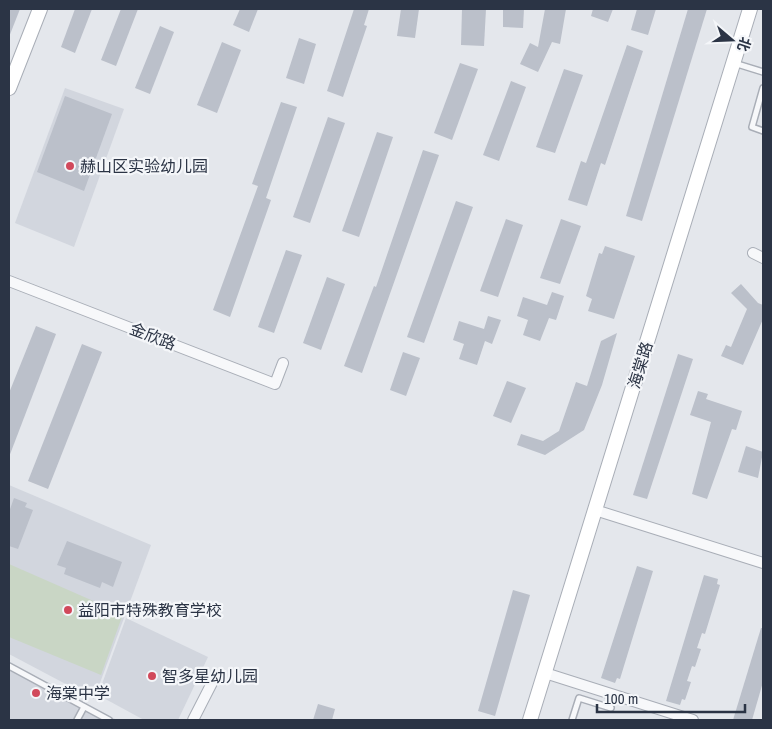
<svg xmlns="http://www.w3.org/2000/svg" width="772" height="729" viewBox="0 0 772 729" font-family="'Archivo Narrow','Noto Sans SC',sans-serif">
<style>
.built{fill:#d2d6de}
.green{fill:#c9d6c5}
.building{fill:#bbc0ca}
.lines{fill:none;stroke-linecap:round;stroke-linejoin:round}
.lane-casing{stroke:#a9aeb7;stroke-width:8}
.street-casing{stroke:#a9aeb7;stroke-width:12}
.secondary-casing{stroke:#a9aeb7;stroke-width:16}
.lane{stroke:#f7f8fa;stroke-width:5}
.street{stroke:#f7f8fa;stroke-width:10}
.secondary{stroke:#fff;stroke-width:14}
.poi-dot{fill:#d1495b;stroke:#f4f6f9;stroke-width:2}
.labels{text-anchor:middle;stroke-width:4.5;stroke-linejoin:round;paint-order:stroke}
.poi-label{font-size:16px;fill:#2b3445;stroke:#f4f6f9;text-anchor:start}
.street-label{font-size:16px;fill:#2b3445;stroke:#f4f6f9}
</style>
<rect width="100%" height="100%" fill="#e4e7ec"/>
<g class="built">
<polygon points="65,88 124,109 74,247 15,223"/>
<polygon points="9,485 151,545 94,699 9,654"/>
<polygon points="126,618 208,657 178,720 144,720 98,695"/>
<polygon points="9,666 117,720 9,720"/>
</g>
<polygon class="green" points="9,564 123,614 101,675 9,637"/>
<g class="building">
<polygon points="9,9 20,9 9,37"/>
<polygon points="75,9 92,9 75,53 61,47"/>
<polygon points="121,9 138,9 116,66 101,60"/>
<polygon points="240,9 258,9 249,32 233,25"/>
<polygon points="354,9 369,9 364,25 367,26 343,97 327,91"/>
<polygon points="401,9 419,9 415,38 397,36"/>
<polygon points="462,9 486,9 484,46 461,45"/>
<polygon points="503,9 524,9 523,28 503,27"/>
<polygon points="545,9 566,9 560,44 552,42 538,72 520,64 530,43 538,47"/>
<polygon points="593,9 613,9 608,22 591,16"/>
<polygon points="637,9 656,9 648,35 631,30"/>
<polygon points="688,9 707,9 642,221 626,216"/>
<polygon points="160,26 174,32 150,94 135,88"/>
<polygon points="299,38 316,44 304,84 286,78"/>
<polygon points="222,42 241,50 217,113 197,105"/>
<polygon points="627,45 643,51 605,165 601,163 587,206 568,200 581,161 586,163"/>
<polygon points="460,63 478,69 452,140 434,133"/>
<polygon points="564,69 583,75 555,153 536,147"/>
<polygon points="511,81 526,87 499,161 483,155"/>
<polygon points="65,96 112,114 84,191 37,172"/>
<polygon points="281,102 297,107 266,198 271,200 230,317 213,310 258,186 252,184"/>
<polygon points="328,117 345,123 310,223 293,217"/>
<polygon points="377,132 393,137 359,237 342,231"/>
<polygon points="423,150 439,155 362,373 344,366 374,286 376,287"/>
<polygon points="456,201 473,207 424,343 407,337"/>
<polygon points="506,219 523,225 498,297 480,291"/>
<polygon points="561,219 581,226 560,284 540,278"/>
<polygon points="605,246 635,256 614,319 588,311 592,299 586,296 599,253 602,254"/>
<polygon points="286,250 302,255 274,333 258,327"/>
<polygon points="327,277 345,284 321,350 303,343"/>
<polygon points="741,284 758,303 763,305 763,319 743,365 721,356 726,345 731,347 747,309 731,293"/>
<polygon points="552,292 564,296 556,320 549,318 540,341 523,335 528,320 517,316 523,297 547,305"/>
<polygon points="488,316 501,320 492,344 485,341 477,365 459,359 464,344 453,340 459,321 484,329"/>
<polygon points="36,326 56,334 9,457 9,393"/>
<polygon points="617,333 602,385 584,430 545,455 517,445 521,434 543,441 559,431 576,382 587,386 601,341"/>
<polygon points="82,344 102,352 48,489 28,481"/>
<polygon points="403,352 420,358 406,396 390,390"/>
<polygon points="678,354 693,359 647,499 633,495"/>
<polygon points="507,381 526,388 511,423 493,416"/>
<polygon points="698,391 708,394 706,399 742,411 736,430 732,429 707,499 692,494 711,422 690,415"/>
<polygon points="746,446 763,452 758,478 738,472"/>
<polygon points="14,498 27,503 25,507 33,510 18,549 9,546 9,512"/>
<polygon points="67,541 122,562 113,587 102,582 100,588 64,574 66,568 57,565"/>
<polygon points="637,566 653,571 620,679 617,678 615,683 601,678"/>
<polygon points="704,575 718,579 717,584 720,585 705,634 702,633 697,648 701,649 695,667 692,666 687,681 691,682 685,700 682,699 680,705 666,701"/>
<polygon points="513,590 530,595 495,716 478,711"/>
<polygon points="761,628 763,628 763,682 752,720 733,720"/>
<polygon points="318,704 335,709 332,720 313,720"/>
</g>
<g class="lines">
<g class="lane-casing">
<g id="lane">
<polyline points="734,63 763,72"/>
<polyline points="763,88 752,127 763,131"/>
<polyline points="9,666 109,720"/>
<polyline points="77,720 84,707"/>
<polyline points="572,720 579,698 611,708"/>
</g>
</g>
<g class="street-casing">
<g id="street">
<polyline points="753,253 763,258"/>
<polyline points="9,281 275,384 283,363"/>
<polyline points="595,510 763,563"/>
<polyline points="545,673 693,720"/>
<polyline points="193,720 214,679"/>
</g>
</g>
<g class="secondary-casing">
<g id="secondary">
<polyline points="9,88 40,9"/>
<polyline points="530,720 750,9"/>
</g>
</g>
<use href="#lane" class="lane"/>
<use href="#street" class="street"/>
<use href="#secondary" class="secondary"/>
</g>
<g class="poi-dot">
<circle cx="70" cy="166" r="5"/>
<circle cx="68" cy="610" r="5"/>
<circle cx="152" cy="676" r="5"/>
<circle cx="36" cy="693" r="5"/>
</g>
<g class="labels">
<g class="poi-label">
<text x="80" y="172">赫山区实验幼儿园</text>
<text x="78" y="616">益阳市特殊教育学校</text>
<text x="162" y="682">智多星幼儿园</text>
<text x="46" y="699">海棠中学</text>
</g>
<g class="street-label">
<text transform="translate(153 336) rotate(21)" y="6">金欣路</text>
<text transform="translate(640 365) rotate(-73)" y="6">海棠路</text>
</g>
</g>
<rect width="772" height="729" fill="none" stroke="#2b3445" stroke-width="20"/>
<g transform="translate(732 40) rotate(109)" stroke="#f4f6f9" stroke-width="4" paint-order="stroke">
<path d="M0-4L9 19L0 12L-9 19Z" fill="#2b3445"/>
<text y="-8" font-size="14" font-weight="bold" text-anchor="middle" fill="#2b3445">北</text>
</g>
<path d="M597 704v8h148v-8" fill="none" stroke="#2b3445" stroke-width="2.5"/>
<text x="604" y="704" font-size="15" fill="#2b3445" stroke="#f4f6f9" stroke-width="4" paint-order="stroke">100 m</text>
</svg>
